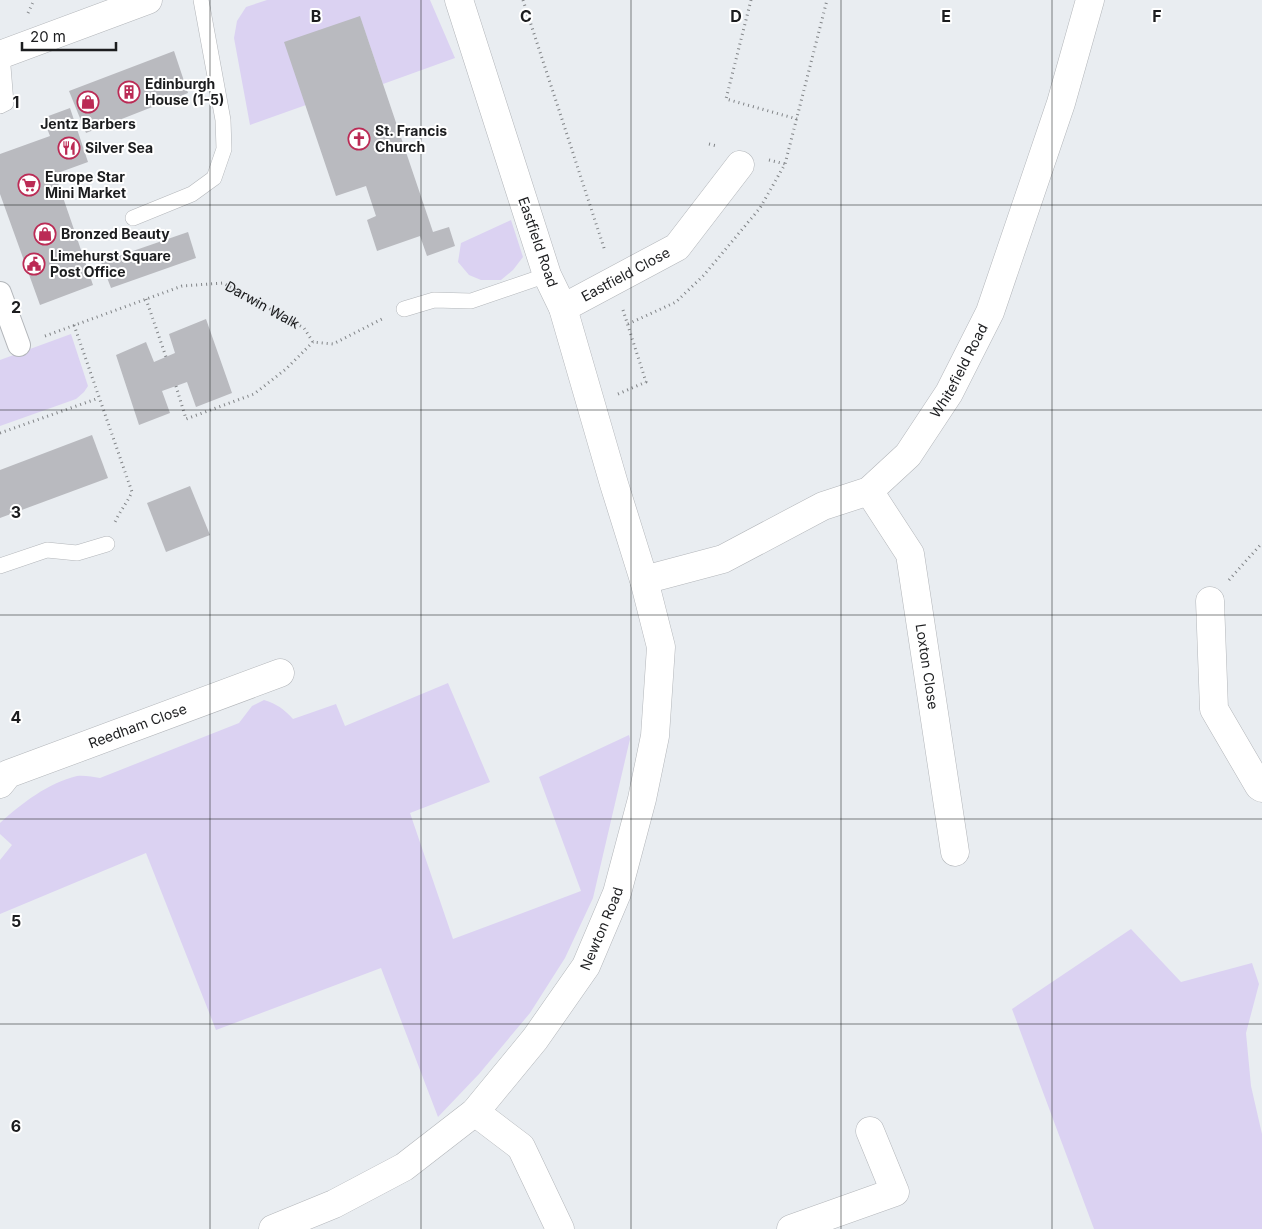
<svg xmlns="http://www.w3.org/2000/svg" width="1262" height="1229" viewBox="0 0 1262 1229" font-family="Inter,sans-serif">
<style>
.green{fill:#dbd2f2}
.building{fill:#b9babf}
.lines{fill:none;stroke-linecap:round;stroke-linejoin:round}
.service-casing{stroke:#b3b6ba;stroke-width:16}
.pedestrian-casing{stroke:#b3b6ba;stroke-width:24}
.minor-casing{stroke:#b3b6ba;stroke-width:29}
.path{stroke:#818487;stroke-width:3;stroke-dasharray:1 4;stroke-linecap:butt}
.service{stroke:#fff;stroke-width:15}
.pedestrian{stroke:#fff;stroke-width:22}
.minor{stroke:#fff;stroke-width:28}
.grid{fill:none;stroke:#1c1d1f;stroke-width:1;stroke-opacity:0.55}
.labels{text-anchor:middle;stroke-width:4;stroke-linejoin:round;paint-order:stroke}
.poi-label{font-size:14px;font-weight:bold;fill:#1c1d1f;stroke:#fff;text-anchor:start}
.street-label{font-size:14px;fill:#1c1d1f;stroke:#fff}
.grid-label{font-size:16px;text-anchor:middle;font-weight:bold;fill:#1c1d1f;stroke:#fff;stroke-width:4;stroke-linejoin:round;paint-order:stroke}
</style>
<rect width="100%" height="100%" fill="#e9edf1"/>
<g class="green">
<polygon points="267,0 430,0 455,58 383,84 360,17 306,105 250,125 234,38 237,21 246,7"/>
<polygon points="511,220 523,257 513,270 501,280 481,280 469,275 458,262 461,243"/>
<polygon points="71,334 88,386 84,392 76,399 0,426 0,360"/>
<path d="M448,683L490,782L410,813L453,939L581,891L539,777L629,735L630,739L593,898L565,958L530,1013L479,1074L438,1117L381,968L216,1030L146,853L0,914V860L12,845L0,834V823C22,803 48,783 77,776C84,775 93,777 100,778L239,723L252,706L264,700C277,704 284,709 293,719L336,704L345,726Z"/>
<polygon points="1131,929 1181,982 1252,963 1259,984 1246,1033 1251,1086 1262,1134 1262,1229 1094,1229 1012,1009"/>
</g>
<g class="building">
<polygon points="360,16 433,232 449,227 455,246 427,256 420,236 377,251 367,220 376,216 366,186 336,196 284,42"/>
<polygon points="174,51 188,93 86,133 69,91"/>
<polygon points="70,108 88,162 55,174 93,285 40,305 0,194 0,154 50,136 43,118"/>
<polygon points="188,232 196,258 111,288 101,262"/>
<polygon points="206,319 232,393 196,407 187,382 162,391 170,413 139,425 116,355 146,342 154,362 175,353 169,334"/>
<polygon points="92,435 108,478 0,518 0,470"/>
<polygon points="190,486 210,535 166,552 147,503"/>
</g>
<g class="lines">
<g class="service-casing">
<g id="service">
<polyline points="0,106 6,103 2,54"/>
<polyline points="133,218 192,194 214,178 224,149 223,120 201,0"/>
<polyline points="404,309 434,300 471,301 547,275"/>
<polyline points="0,566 47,550 77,553 107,544"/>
</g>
</g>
<g class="pedestrian-casing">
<polyline id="pedestrian" points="0,293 19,345"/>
</g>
<g class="minor-casing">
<g id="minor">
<polyline points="0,55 148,0"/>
<path id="s2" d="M563,308L677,247L740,165"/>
<path id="s3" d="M869,491L910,554L955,852"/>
<path id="s4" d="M644,580L723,559L823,506L869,491L908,455L949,393L990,312L1061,103L1090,0"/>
<polyline points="1210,601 1214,709 1259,786 1262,788"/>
<path id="s5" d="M0,784L8,774L280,673"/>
<polyline points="475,1112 521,1147 560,1229"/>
<path id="s6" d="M273,1229L334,1204L404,1167L475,1112L535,1039L586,966L617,893L642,799L655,736L661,647L644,580L614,484L563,308L547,275L459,0"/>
<polyline points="791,1229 895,1192 870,1131"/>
</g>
</g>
<g class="path">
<polyline points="523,0 605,251"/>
<polyline points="751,0 726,99 797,119"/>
<polyline points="28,13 34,0"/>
<polyline points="709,144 717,146"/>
<polyline points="769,160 785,164"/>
<polyline points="146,299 166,357"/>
<polyline points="628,324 676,302 704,275 760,208 785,164 827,0"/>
<path d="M74,325L132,492C127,503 120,511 115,522"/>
<path id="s1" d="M45,336L182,286L223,283L304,328L313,342L333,344L382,319"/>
<polyline points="176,386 186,419 254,394 286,369 313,342"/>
<polyline points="618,394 646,382 623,310"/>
<polyline points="0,433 99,398"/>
<polyline points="1229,580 1262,543"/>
</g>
<use href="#service" class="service"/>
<use href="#pedestrian" class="pedestrian"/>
<use href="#minor" class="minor"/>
</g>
<path class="grid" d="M210,0V1229M421,0V1229M631,0V1229M841,0V1229M1052,0V1229M0,205H1262M0,410H1262M0,615H1262M0,819H1262M0,1024H1262"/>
<defs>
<g id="building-ring" transform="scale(1.125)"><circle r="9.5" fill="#fff" stroke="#bb2b55" stroke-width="1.5"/><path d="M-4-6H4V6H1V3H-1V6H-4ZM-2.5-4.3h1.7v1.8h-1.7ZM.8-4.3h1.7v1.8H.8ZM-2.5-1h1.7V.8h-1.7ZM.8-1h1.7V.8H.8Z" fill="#bb2b55"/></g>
<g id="shop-ring" transform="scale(1.125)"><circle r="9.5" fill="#fff" stroke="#bb2b55" stroke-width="1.5"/><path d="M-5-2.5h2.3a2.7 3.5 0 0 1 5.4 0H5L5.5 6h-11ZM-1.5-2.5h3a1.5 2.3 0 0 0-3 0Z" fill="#bb2b55"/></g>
<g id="church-ring" transform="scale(1.125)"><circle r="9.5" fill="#fff" stroke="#bb2b55" stroke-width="1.5"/><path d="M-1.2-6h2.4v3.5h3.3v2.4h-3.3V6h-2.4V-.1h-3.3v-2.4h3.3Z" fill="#bb2b55"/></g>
<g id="restaurant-ring" transform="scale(1.125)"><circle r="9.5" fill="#fff" stroke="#bb2b55" stroke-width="1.5"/><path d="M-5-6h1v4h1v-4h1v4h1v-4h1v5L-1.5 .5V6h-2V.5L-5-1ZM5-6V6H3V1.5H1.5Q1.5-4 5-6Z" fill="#bb2b55"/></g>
<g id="supermarket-ring" transform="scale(1.125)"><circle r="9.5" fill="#fff" stroke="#bb2b55" stroke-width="1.5"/><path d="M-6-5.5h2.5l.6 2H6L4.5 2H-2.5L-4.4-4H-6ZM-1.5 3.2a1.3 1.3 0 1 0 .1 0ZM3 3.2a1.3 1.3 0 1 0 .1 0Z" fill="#bb2b55"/></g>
<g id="civic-ring" transform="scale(1.125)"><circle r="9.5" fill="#fff" stroke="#bb2b55" stroke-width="1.5"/><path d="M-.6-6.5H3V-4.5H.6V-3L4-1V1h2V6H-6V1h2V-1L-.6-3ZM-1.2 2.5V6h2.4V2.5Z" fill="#bb2b55"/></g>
</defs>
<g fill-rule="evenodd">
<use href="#building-ring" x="129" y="92"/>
<use href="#shop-ring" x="88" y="102"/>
<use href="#church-ring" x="359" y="139"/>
<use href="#restaurant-ring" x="69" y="148"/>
<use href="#supermarket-ring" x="29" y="185"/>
<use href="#shop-ring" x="45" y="234"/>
<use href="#civic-ring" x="34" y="264"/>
</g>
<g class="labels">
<g class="poi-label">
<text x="145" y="89">Edinburgh<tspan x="145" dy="16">House (1-5)</tspan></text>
<text x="88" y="129" text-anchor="middle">Jentz Barbers</text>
<text x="375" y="136">St. Francis<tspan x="375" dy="16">Church</tspan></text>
<text x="85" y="153">Silver Sea</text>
<text x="45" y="182">Europe Star<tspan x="45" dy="16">Mini Market</tspan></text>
<text x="61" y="239">Bronzed Beauty</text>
<text x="50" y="261">Limehurst Square<tspan x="50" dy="16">Post Office</tspan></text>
</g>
<g class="street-label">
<text transform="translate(538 242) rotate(71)" y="5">Eastfield Road</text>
<text dy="5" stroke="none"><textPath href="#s2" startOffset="71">Eastfield Close</textPath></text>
<text dy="5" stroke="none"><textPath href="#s1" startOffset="232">Darwin Walk</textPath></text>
<text dy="5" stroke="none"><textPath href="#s4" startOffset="395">Whitefield Road</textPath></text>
<text dy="5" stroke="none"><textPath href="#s3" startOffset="189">Loxton Close</textPath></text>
<text dy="5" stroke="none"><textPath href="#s5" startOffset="151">Reedham Close</textPath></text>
<text dy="5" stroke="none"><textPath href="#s6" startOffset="459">Newton Road</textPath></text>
</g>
</g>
<g class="grid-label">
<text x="316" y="22">B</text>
<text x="526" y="22">C</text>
<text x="736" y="22">D</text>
<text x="946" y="22">E</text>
<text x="1157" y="22">F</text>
<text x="16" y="108">1</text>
<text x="16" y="313">2</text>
<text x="16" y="518">3</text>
<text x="16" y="723">4</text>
<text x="16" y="927">5</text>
<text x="16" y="1132">6</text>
</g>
<path d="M22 42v8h94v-8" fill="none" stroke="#1c1d1f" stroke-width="2.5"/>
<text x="30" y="42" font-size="15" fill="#1c1d1f" stroke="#ffffff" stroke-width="4" paint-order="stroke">20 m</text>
</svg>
